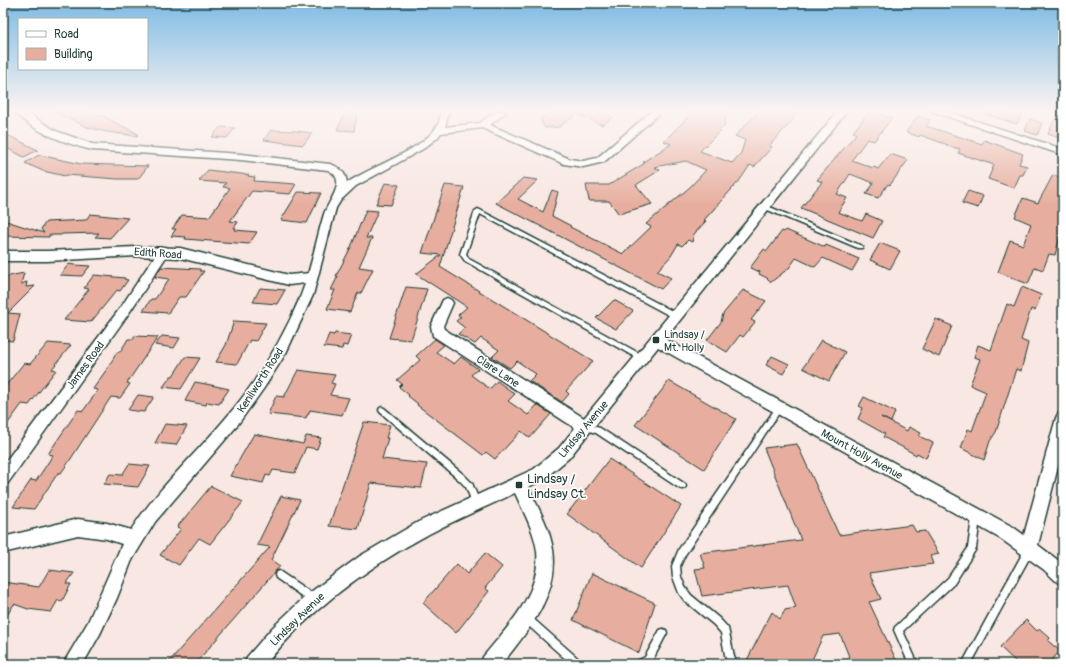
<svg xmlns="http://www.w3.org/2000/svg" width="1066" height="667" viewBox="0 0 1066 667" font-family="Pangolin,sans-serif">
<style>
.building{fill:#e7ae9f;stroke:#1f3d34}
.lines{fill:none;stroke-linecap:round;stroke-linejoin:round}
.service-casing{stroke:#1f3d34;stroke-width:3}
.minor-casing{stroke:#1f3d34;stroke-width:3}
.tertiary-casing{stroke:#1f3d34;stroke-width:3}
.service{fill:#fff;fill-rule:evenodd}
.minor{fill:#fff;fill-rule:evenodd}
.tertiary{fill:#fff;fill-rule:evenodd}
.poi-dot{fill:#1f3d34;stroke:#fff;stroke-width:1.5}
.labels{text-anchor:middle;stroke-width:3.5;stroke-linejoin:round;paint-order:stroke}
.street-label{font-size:11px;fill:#1f3d34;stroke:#fff}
.poi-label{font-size:11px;fill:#1f3d34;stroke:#fff;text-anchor:start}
.near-poi-label{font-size:13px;fill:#1f3d34;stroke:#fff;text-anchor:start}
</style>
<rect width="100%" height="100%" fill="#f8e7e2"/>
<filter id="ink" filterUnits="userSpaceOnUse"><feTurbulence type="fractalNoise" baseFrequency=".025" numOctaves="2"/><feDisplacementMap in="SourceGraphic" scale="8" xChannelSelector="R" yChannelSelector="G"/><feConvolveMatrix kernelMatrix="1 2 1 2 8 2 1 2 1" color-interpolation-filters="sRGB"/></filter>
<g filter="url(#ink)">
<g class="building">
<polygon points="53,111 90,111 101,115 138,134 137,136 107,132 87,127"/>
<polygon points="346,111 358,111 354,131 337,130"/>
<polygon points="552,111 600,111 613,117 602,125 577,114 559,127 545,128 540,119"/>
<polygon points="690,111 727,111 724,127 700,151 732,163 741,153 745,140 735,136 759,111 798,111 791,122 769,146 772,147 754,167 750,165 740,180 704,220 706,221 694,234 692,242 688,240 682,246 678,244 671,256 657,271 671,278 661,289 496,203 523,178 538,180 518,199 543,212 552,190 558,192 552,216 571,226 570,227 623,254 651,227 646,224 690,187 706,170 686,161 654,167 660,170 636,185 652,204 619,214 609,201 589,201 586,185 609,185 645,163 643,162 671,144 664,141 689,116"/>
<polygon points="873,111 892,118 874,141 867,139 852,160 873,168 874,167 878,169 890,154 908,160 890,185 888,184 878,198 866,194 874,183 850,174 837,194 847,198 838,212 862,221 866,214 882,221 873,238 801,208 822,182 817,180 856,134 853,132 868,113 871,114"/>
<polygon points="985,111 1023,111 1017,124 985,114"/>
<polygon points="918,116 930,120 926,126 982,144 984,140 1023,154 1019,164 1027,166 1023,175 1020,175 1014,188 988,179 994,165 958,153 960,149 947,146 948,145 920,135 919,137 906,132"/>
<polygon points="1030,119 1042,123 1037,135 1025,131"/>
<polygon points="1054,120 1063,123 1063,139 1048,134"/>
<polygon points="220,127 235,128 227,138 212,137"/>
<polygon points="271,130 297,131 312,133 303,145 264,140"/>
<polygon points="3,133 38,150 24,157 3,146"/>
<polygon points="39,155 81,164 148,166 138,179 117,179 67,175 65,176 43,171 25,163"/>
<polygon points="208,170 249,175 248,176 255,177 254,181 296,184 290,194 252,191 230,221 238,222 234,228 236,228 235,230 257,232 249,244 185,239 186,237 171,236 176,229 172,229 182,215 209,217 230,188 223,187 226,183 199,181"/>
<polygon points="1053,175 1063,178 1063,214 1059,224 1063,226 1055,255 1049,254 1043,270 1035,267 1028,284 998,272 1010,240 1023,245 1031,224 1015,217 1023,198 1038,203"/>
<polygon points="385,183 399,185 391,205 376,204"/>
<polygon points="445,185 464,187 440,267 593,361 566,391 569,394 562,402 529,381 536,374 517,361 510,368 492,357 499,350 481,338 475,344 458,334 465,328 456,321 461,317 458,315 467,307 416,274 441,255 422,253"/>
<polygon points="968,191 983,196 978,208 962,203"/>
<polygon points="298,192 321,193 307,223 281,220"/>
<polygon points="366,210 378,211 366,238 372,238 359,267 373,269 361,293 358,293 350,312 327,309 335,290 331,290 338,276 336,276 351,247"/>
<polygon points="90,214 128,218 110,238 95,237 99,233 62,234 61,235 49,235 49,237 3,236 3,220 44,233 41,229 46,222 86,220"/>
<polygon points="786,230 825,247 826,245 859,259 852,271 823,258 815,267 796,258 789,268 771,282 767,278 759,274 760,272 750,268 764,249 767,251 782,231 784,232"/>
<polygon points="880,243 900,251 890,269 870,260"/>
<polygon points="69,264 74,265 90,266 82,276 60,275"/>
<polygon points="161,267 200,269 200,271 204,271 186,297 179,297 168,313 143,311 151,299 155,299 169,279 155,277"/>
<polygon points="24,273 21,284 27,282 26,287 35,286 8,313 20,314 13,341 3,340 3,282 4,277"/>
<polygon points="94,275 125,278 124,279 128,280 120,291 117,290 91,322 64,320 89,289 84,288"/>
<polygon points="406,287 427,289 411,340 389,338"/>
<polygon points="1022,287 1041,295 1035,311 1031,309 1021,340 1028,343 1021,371 1016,369 996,432 990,441 984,460 961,448 968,429 972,431 986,392 970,385 980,359 974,357 978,345 991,350 1007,304 1014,307"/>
<polygon points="260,288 285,290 277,304 253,302"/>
<polygon points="743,290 766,301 751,320 755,322 743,337 740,335 727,352 707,340 721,322 723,314"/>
<polygon points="614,300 633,311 616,329 596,318"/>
<polygon points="936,319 952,326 939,357 922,349"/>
<polygon points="234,321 266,323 256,341 250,340 237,364 216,362 226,345"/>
<polygon points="335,333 351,335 347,346 343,345 342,349 324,347 329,334 334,335"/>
<polygon points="134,336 158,337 127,383 130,384 120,398 111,397 70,460 61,473 58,473 34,509 13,507 31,480 36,481 53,455 48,454 78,410 83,411 98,390 93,389 109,366 117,352 120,352 128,339 134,339"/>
<polygon points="162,336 180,338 174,348 155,345"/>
<polygon points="435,339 444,345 436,352 454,364 461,357 478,369 471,375 490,389 497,381 515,394 508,401 528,415 537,405 551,414 530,438 521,431 495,459 486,452 483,455 417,405 418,404 408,396 409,395 399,387 402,384 397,380 420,360 416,356"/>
<polygon points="821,340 845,352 829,381 803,368"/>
<polygon points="48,343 71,345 52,369 56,370 29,405 22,404 3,430 3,389 24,363 30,364"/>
<polygon points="772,356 789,364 783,374 766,365"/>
<polygon points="185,357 200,358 181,389 163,387 171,376 173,376"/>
<polygon points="298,370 335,375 331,383 335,384 330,395 349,398 342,415 310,410 308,415 307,415 306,418 268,414 276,396 284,397"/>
<polygon points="669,381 736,419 704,469 635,425"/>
<polygon points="195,382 211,385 229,389 219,404 207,402 206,405 185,401"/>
<polygon points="138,395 154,397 144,412 128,410"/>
<polygon points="864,397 895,412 891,422 881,417 907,431 909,427 921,433 919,436 933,443 926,458 917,453 916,455 902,447 883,437 885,434 858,419 863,408 859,406"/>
<polygon points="364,422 390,425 386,438 388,438 382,459 427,464 421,488 371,483 358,529 329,526"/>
<polygon points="165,424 187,426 176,445 155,443"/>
<polygon points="254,434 303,444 306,436 321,438 317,449 306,447 295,473 273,470 270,476 266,475 263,483 230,476"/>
<polygon points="797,444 839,535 912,525 916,532 925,531 939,554 930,556 933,564 869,573 881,599 869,602 898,664 852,664 840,634 823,636 810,664 745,664 772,612 780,619 785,610 796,608 788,585 702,596 695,569 705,568 700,553 801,540 764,448"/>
<polygon points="609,459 681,506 641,568 567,514"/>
<polygon points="129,464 150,466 138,487 104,484 110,474 122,475"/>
<polygon points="211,486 243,502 210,544 199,538 179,565 160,555 181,529 177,527"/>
<polygon points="281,496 300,500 271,560 280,566 195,664 167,664 270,547 257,545"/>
<polygon points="485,553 502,567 485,588 489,591 456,633 423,603 457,564 467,574"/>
<polygon points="49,570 74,573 66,584 71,584 62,601 58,600 51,612 28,609 14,604 3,622 3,582 39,587"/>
<polygon points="592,573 655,603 639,653 573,620"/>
<polygon points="1026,620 1037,631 1040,629 1050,638 1048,641 1060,651 1048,664 1018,664 1000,647"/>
</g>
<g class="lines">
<g class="service-casing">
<g id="service">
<polygon points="765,205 862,246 863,247 862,248 858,248 763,208 763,207"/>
<polygon points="478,209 678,314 679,316 676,318 674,318 480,214 466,254 469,259 644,356 645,358 644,360 640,360 465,261 460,254 475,211"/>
<polygon points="779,405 781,406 782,408 781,410 685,555 680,566 681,577 685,587 691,595 720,619 728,628 735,661 734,664 725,664 726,660 721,633 714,625 685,601 679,593 673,577 672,566 679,549 777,406"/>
<polygon points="382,407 384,408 464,475 472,483 480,503 479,505 476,507 473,505 466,487 458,479 380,412 379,410 380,408"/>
<polygon points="585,424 600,428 685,484 686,486 685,488 682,489 679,488 596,433 583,429 582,427 583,425"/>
<polygon points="976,514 979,515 980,518 976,549 954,584 903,631 918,664 909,664 894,630 895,627 948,578 968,548 972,518 973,515"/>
<polygon points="1029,546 1032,547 1033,550 1032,553 971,664 962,664 1026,547"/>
<polygon points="279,571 316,596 317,599 316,602 313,603 310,602 276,578 275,575 276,572"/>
<polygon points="526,614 529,615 581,661 582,664 571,664 523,621 522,618 523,615"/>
<polygon points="663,629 666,630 667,633 651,663 649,664 636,664 637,661 645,657 660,630"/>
</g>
</g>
<g class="minor-casing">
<g id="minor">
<path d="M14,111H24L56,131L92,144L241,154L330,164C340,167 346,173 347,183C369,167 427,149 438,124C440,120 440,115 440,111H449L445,127L480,123L496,111H507L490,125L570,159L583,161L597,158L652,111H662L604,162L583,167L564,164L482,128L441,133L437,138L423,149L356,186L341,200L336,208L313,295L286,353L264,388L236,427L155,522L132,560L117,598L100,634L83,664H63L88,622L122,544L107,539L78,535L3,553V537L78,519L107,523L131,530C157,489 194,456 225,419C256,383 283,339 301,295C311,270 316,240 324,214C328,201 349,180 328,170L241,160L92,150C67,144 31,131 14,111Z"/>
<path d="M838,111H847L665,339L1013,527L1024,535L1056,418L1058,414L1063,412V447L1038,545L1063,564V585L1057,582L1043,569L1001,539L658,347L569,458L544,479L528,487C538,507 550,528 553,550C560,594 527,632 502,664H481L483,657C508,626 541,594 537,551C534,530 523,511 515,493C486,507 457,519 429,534C368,567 310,609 266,664H245L247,657L272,628L308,594L360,556L418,522L534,469L559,448L575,428L433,336L431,326L443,300L447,298L451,300L453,303L443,326L444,329L584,418Z"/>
<polygon points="931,111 945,111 1063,149 1063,155"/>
<polygon points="164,247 168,248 170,251 129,313 8,483 3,485 3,465 121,307 160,248"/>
</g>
</g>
<g class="tertiary-casing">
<polygon id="tertiary" points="136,247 180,248 289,275 310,273 315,274 317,278 315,282 289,285 180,258 136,256 47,261 3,261 3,251 47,251"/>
</g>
<use href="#service" class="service"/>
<use href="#minor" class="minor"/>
<use href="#tertiary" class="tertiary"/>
</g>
</g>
<linearGradient id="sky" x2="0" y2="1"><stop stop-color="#7ebbe4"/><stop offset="0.54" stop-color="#fcf4f2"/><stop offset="1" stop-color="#fcf4f2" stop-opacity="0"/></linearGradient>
<rect width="1066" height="205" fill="url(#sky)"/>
<g class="poi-dot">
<rect x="652" y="336" width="8" height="8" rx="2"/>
<rect x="515" y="481" width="8" height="8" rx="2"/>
</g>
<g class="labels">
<g class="street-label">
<text transform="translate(158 253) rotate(4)" y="4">Edith Road</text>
<text transform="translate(85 365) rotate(-54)" y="4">James Road</text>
<text transform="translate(498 371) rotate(33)" y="4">Clare Lane</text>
<text transform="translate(260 380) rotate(-57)" y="4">Kenilworth Road</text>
<text transform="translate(583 429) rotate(-50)" y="4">Lindsay Avenue</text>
<text transform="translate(862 454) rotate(29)" y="4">Mount Holly Avenue</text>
<text transform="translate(297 619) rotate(-44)" y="4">Lindsay Avenue</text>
</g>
<g class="poi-label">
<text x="664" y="338">Lindsay /<tspan x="664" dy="13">Mt. Holly</tspan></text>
</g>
<g class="near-poi-label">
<text x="527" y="483">Lindsay /<tspan x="527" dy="15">Lindsay Ct.</tspan></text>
</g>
</g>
<rect width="1066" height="667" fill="none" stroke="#fff" stroke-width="16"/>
<rect x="8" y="8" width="1050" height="651" fill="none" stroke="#1f3d34" stroke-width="1.5" filter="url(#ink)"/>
<rect x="18" y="18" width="130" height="52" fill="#ffffff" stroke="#a5b1ae"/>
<rect x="26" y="31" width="20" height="6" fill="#ffffff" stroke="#a5b1ae"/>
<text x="54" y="38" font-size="12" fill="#1f3d34">Road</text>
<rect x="26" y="48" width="20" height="12" fill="#e7ae9f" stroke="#a5b1ae"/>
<text x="54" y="58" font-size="12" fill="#1f3d34">Building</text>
</svg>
